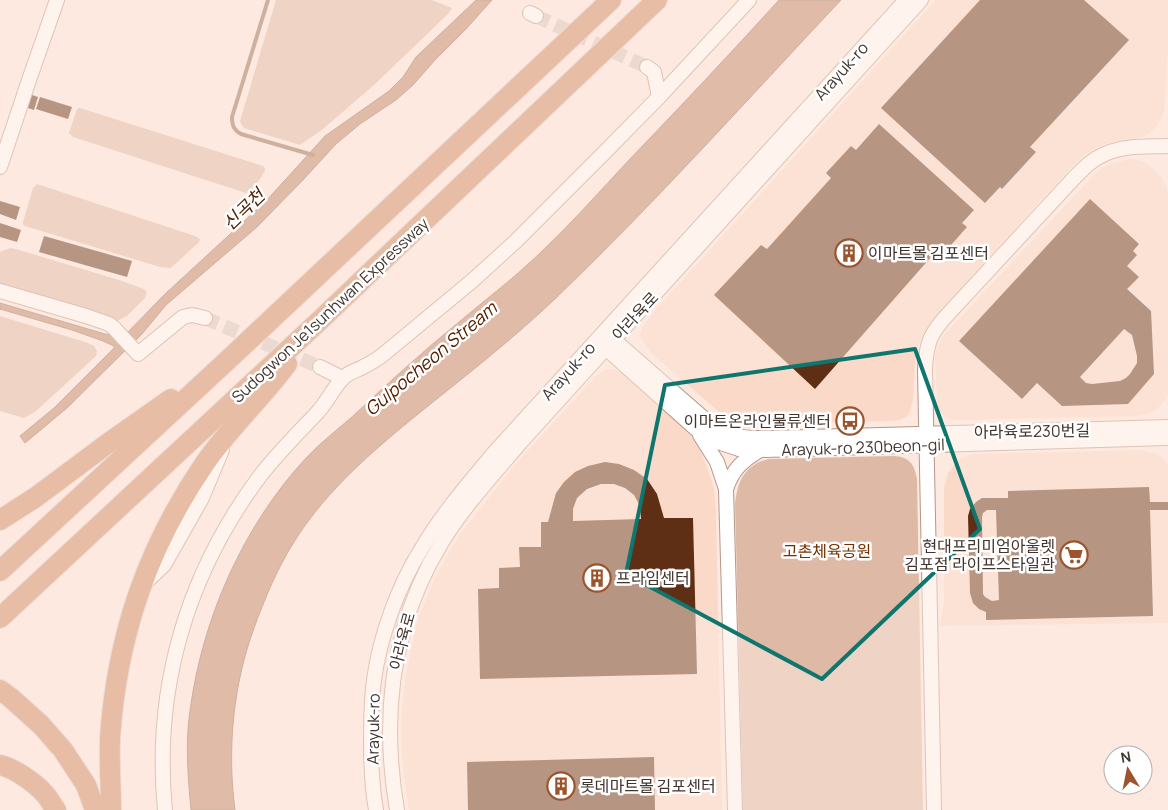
<svg xmlns="http://www.w3.org/2000/svg" width="1168" height="810" viewBox="0 0 1168 810" font-family="Manrope,'Noto Sans KR',sans-serif">
<style>
.built{fill:#fad9c9}
.green{fill:#deb9a6}
.water{fill:#ba8367;stroke:#966c56}
.lines{fill:none;stroke-linecap:round;stroke-linejoin:round}
.stream{stroke:#966c56;stroke-width:4}
.building{fill:#5f2f15;fill-rule:evenodd}
.minor-tunnel{stroke:#d8c5bc;stroke-width:14;stroke-dasharray:14 7;stroke-linecap:butt}
.minor-casing{stroke:#b79788;stroke-width:16}
.highway-casing{stroke:#d2cfcd;stroke-width:22}
.minor{stroke:#fff;stroke-width:14}
.highway{stroke:#ce8863;stroke-width:20}
.marked{fill:none;stroke:#0f766e;stroke-width:4;stroke-linejoin:round}
.labels{text-anchor:middle;stroke-width:5;stroke-linejoin:round;paint-order:stroke}
.street-label{font-size:16px;fill:#42352e;stroke:#fff}
.poi-label{font-size:16px;fill:#42352e;stroke:#fff;text-anchor:start}
.park-label{font-size:16px;fill:#732f00;stroke:#fff}
.water-label{font-size:18px;font-style:italic;fill:#532000;stroke:#fff}
</style>
<rect width="100%" height="100%" fill="#fde9df"/>
<g class="built">
<polygon points="936,0 1168,0 1168,51 1166,75 1165,108 1162,117 1157,126 1150,133 1143,137 1116,141 1106,144 1094,149 1083,156 1062,177 942,309 931,323 920,342 917,351 915,363 913,401 909,414 906,417 900,420 891,421 754,424 740,424 733,422 726,418 653,355 641,339 640,334 642,328 652,314"/>
<polygon points="1131,159 1141,161 1149,165 1162,178 1167,187 1168,196 1168,395 1162,404 1154,411 1146,414 1137,416 957,420 950,419 944,416 939,411 937,403 935,357 937,348 944,335 1093,176 1102,168 1112,163"/>
<polygon points="607,369 613,369 618,370 624,374 683,427 692,437 702,454 710,475 714,489 716,510 722,810 409,810 403,770 401,737 402,707 405,681 412,644 419,616 436,576 458,537 514,466 596,376"/>
<polygon points="1141,450 1158,454 1164,459 1168,464 1168,623 940,626 944,603 944,488 948,473 959,460 966,456 976,454"/>
</g>
<g class="green">
<polygon points="276,0 432,0 452,8 448,14 374,85 323,129 300,145 244,128 241,124 240,121"/>
<polygon points="80,108 263,166 265,168 265,171 252,191 246,193 73,137 69,133 77,109"/>
<polygon points="37,184 195,236 200,239 199,242 173,266 170,268 160,267 25,226 23,224 23,222 33,188"/>
<polygon points="10,248 16,249 119,280 144,289 147,292 145,298 127,316 117,321 110,318 0,288 0,252"/>
<polygon points="0,316 88,343 94,346 97,351 96,356 35,412 24,418 0,411"/>
<path d="M893,456C909,457 914,463 917,479L923,810H743L735,504C737,482 745,464 769,459Z"/>
</g>
<g class="water">
<polygon points="476,0 492,0 466,29 435,60 413,85 396,100 360,124 336,144 302,181 257,227 166,305 142,334 67,408 25,443 20,436 54,408 114,348 114,346 103,341 72,330 0,309 0,303 105,334 112,335 125,335 165,294 266,201 325,136 389,91 403,77 416,57"/>
<path d="M779,0H841C747,100 655,203 556,298C514,338 468,374 423,410C375,449 327,489 294,542C277,569 265,598 254,628C233,686 227,749 235,810H191C188,777 185,743 190,711C202,619 243,526 306,458C320,443 337,430 353,416C387,384 422,352 459,322C485,300 513,279 538,255C570,225 599,192 629,160C680,107 730,54 779,0Z"/>
</g>
<g class="lines">
<path class="stream" d="M268,0L232,117C232,126 234,130 241,134L313,155"/>
</g>
<g class="building">
<polygon points="980,0 1084,0 1129,40 1030,147 1036,152 1002,189 1000,187 985,203 881,108"/>
<polygon points="29,94 38,97 34,110 25,107"/>
<polygon points="40,97 72,107 68,119 36,109"/>
<polygon points="879,124 974,210 962,223 967,227 936,262 931,257 815,389 714,295 761,245 767,249 831,178 826,173 851,146 856,150"/>
<path d="M1090,199L1139,244L1133,251L1137,255L1127,266L1139,277L1127,289L1151,311L1154,374L1128,404L1062,406L1037,383L1022,399L959,341ZM1124,329L1132,335L1137,356V363L1130,374L1126,378L1120,381L1092,384L1086,383L1080,377Z"/>
<polygon points="0,201 20,207 16,220 0,214"/>
<polygon points="0,223 21,230 17,242 0,237"/>
<polygon points="44,236 132,261 127,277 39,252"/>
<path d="M605,462L619,464L634,470L647,479L657,494L664,518H693L697,674L480,679L478,589L499,588V568L520,567L519,547H541V522H548L556,493L564,482L575,472L588,466ZM601,484H614L625,488L634,495L640,506L641,519L573,521V509L577,498L587,489Z"/>
<path d="M1149,487L1150,502H1168V510H1150L1153,616L986,620V612L979,609L973,603L970,593L968,516L970,509L976,502L982,498H1008V491ZM987,510H996L999,600L992,601L985,597L983,594L982,517L983,513Z"/>
<polygon points="654,757 655,810 468,810 467,762"/>
</g>
<g class="lines">
<g class="minor-tunnel">
<polyline points="536,16 647,67"/>
<polyline points="205,318 320,367"/>
</g>
<g class="minor-casing">
<g id="minor">
<polyline points="530,13 536,16"/>
<polyline points="647,67 654,72 659,97"/>
<polyline points="0,167 29,80 57,0"/>
<polyline points="0,291 86,316 109,324 114,328 138,354 183,317 192,315 205,318"/>
<path d="M606,333L708,422C714,426 721,431 728,434C749,441 785,437 808,437L1168,427"/>
<polyline points="599,342 696,429 705,435 715,441 739,449 766,450 1168,438"/>
<polyline points="320,367 342,378"/>
<polyline points="700,435 717,462 726,489 735,810"/>
<path d="M726,489C733,469 742,461 760,450"/>
<polyline points="145,583 164,565 202,498 222,450"/>
<path d="M165,810C153,688 187,574 260,476C277,454 297,434 316,414C327,403 333,388 343,378C349,372 356,371 363,367C371,363 378,359 385,353L472,281L516,241L604,153L659,97L749,0"/>
<path d="M376,810C372,788 371,764 371,741C371,721 371,701 374,680C380,636 398,586 422,548C442,514 468,484 493,454L906,0"/>
<path d="M397,810C381,716 391,625 442,542C464,506 493,475 520,443L921,0"/>
<path d="M934,810L925,370C926,342 931,332 950,312L1074,178C1083,169 1092,159 1105,154C1124,145 1147,147 1168,146"/>
</g>
</g>
<g class="highway-casing">
<g id="highway">
<polyline points="0,520 36,497 107,444 171,399"/>
<polyline points="0,571 230,358 611,0"/>
<polyline points="0,618 317,323 657,0"/>
<polyline points="0,690 11,698 41,725 63,750 86,785 95,810"/>
<path d="M0,765C14,768 35,783 44,793C49,798 52,805 56,810"/>
<path d="M111,810C111,786 109,762 110,738C117,636 147,548 205,463C230,427 261,399 287,364"/>
</g>
</g>
<use href="#minor" class="minor"/>
<use href="#highway" class="highway"/>
</g>
<path d="M0 0H1168V810H0ZM915,349L980,529L822,679L626,574L665,385Z" fill="#fde9df" fill-opacity=".55" fill-rule="evenodd"/>
<path class="marked" d="M915,349L980,529L822,679L626,574L665,385Z"/>
<defs>
<g id="building-ring" transform="scale(1.4375)"><circle r="9.5" fill="#fff" stroke="#9b542d" stroke-width="1.5"/><path d="M-4-6H4V6H1V3H-1V6H-4ZM-2.5-4.3h1.7v1.8h-1.7ZM.8-4.3h1.7v1.8H.8ZM-2.5-1h1.7V.8h-1.7ZM.8-1h1.7V.8H.8Z" fill="#9b542d"/></g>
<g id="bus-ring" transform="scale(1.4375)"><circle r="9.5" fill="#fff" stroke="#9b542d" stroke-width="1.5"/><path d="M-5-6H5V4H4V6H2V4H-2V6H-4V4H-5ZM-3.5-4V0h7V-4ZM-3.5 1.2v1.5H-2V1.2ZM2 1.2v1.5H3.5V1.2Z" fill="#9b542d"/></g>
<g id="supermarket-ring" transform="scale(1.4375)"><circle r="9.5" fill="#fff" stroke="#9b542d" stroke-width="1.5"/><path d="M-6-5.5h2.5l.6 2H6L4.5 2H-2.5L-4.4-4H-6ZM-1.5 3.2a1.3 1.3 0 1 0 .1 0ZM3 3.2a1.3 1.3 0 1 0 .1 0Z" fill="#9b542d"/></g>
</defs>
<g fill-rule="evenodd">
<use href="#building-ring" x="849" y="253"/>
<use href="#bus-ring" x="850" y="421"/>
<use href="#supermarket-ring" x="1074" y="555"/>
<use href="#building-ring" x="597" y="578"/>
<use href="#building-ring" x="561" y="786"/>
</g>
<g class="labels">
<g class="street-label">
<text transform="translate(841 71) rotate(-48)" y="6">Arayuk-ro</text>
<text transform="translate(330 310) rotate(-43)" y="6">Sudogwon Je1sunhwan Expressway</text>
<text transform="translate(635 316) rotate(-47)" y="6">아라육로</text>
<text transform="translate(568 371) rotate(-48)" y="6">Arayuk-ro</text>
<text transform="translate(1032 431) rotate(-1)" y="6">아라육로230번길</text>
<text transform="translate(863 447) rotate(-2)" y="6">Arayuk-ro 230beon-gil</text>
<text transform="translate(402 641) rotate(-75)" y="6">아라육로</text>
<text transform="translate(373 729) rotate(-89)" y="6">Arayuk-ro</text>
</g>
<g class="poi-label">
<text x="868" y="259">이마트몰 김포센터</text>
<text x="831" y="427" text-anchor="end">이마트온라인물류센터</text>
<text x="1055" y="552" text-anchor="end">현대프리미엄아울렛<tspan x="1055" dy="18">김포점 라이프스타일관</tspan></text>
<text x="616" y="584">프라임센터</text>
<text x="580" y="792">롯데마트몰 김포센터</text>
</g>
<g class="park-label">
<text x="827" y="557">고촌체육공원</text>
</g>
<g class="water-label">
<text transform="translate(244 210) rotate(-44)" y="6">신곡천</text>
<text transform="translate(431 359) rotate(-40)" y="6">Gulpocheon Stream</text>
</g>
</g>
<g transform="translate(1128 770) rotate(350)"><circle r="24" fill="#ffffff" stroke="#b3aeab"/>
<path d="M0-4L9 19L0 12L-9 19Z" fill="#9b542d"/>
<text y="-8" font-size="14" font-weight="bold" text-anchor="middle" fill="#42352e">N</text>
</g>
</svg>
